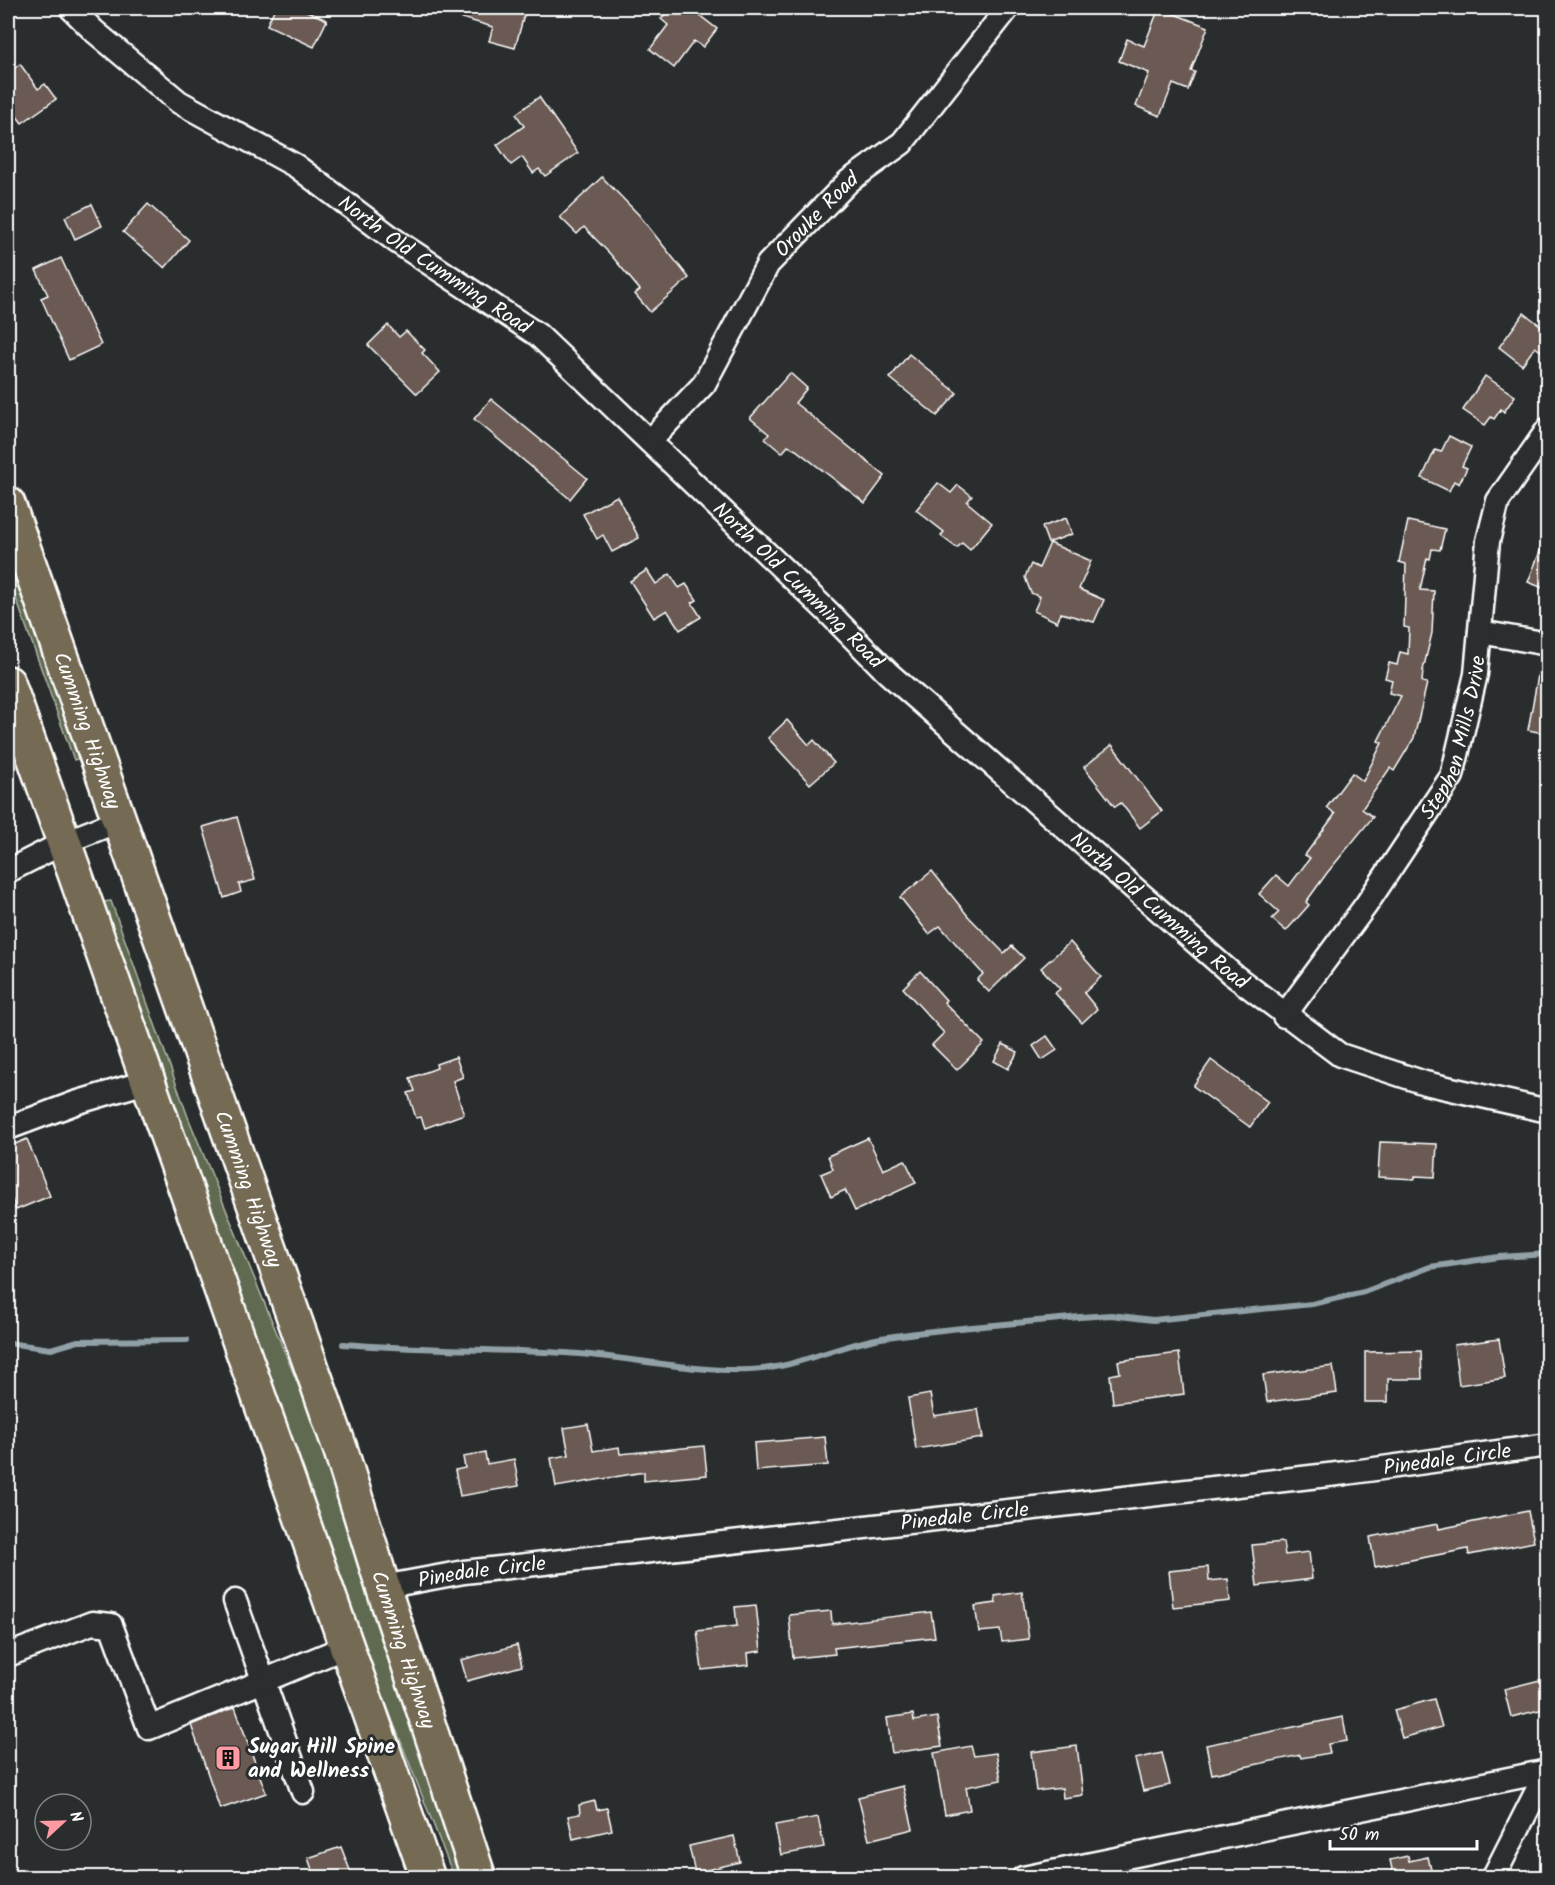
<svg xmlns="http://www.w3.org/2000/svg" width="1555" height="1885" viewBox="0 0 1555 1885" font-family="Kalam,sans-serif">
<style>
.green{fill:#606b51;stroke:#b0b5a8;stroke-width:1.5}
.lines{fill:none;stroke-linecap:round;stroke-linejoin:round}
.stream{stroke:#91a1a7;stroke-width:6}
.building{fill:#6b5a53;stroke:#fff;stroke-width:1.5}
.minor-casing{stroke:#fff;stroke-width:27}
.highway-casing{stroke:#fff;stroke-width:38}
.minor{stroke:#2a2d2e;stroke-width:22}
.highway{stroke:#746b52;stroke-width:33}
.labels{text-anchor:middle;stroke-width:6;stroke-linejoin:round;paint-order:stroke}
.street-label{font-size:21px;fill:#fff;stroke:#2a2d2e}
.poi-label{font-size:21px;font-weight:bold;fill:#fff;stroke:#2a2d2e;text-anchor:start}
</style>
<rect width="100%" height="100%" fill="#2a2d2e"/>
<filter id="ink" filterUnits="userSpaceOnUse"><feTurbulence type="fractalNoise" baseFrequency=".0167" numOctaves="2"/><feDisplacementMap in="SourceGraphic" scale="12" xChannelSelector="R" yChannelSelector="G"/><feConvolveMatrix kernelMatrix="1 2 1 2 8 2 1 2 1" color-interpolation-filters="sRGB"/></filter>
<g filter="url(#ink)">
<g class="green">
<polygon points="8,541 85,756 74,760 8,576"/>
<polygon points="111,901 188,1117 341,1489 468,1877 454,1877 307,1503 103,902"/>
</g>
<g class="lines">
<g class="stream">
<polyline points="8,1343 51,1349 78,1341 187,1340"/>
<path d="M343,1344C417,1350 491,1349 565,1353C626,1356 688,1372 750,1370C797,1368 835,1346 881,1338C946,1327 1014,1324 1080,1317L1111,1315L1153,1320L1312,1304L1364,1292L1430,1267L1499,1257L1548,1254"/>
</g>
</g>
<g class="building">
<polygon points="275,8 300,8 327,20 314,47 267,25"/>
<polygon points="442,8 526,8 515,48 489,41 493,27 441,12"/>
<polygon points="670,8 690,8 717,29 703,47 694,41 674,68 650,49 668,25 661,19"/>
<polygon points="1159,8 1208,27 1191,71 1195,72 1188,90 1173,84 1160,116 1136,106 1149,73 1119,61 1127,39 1144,46"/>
<polygon points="20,64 38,89 45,84 56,99 22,123 9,106 14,103 8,94 8,73"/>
<polygon points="539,97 578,153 545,176 539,169 533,173 522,157 511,165 497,145 524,126 516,114"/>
<polygon points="602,177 639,215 689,278 650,312 635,294 640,290 611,255 584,227 577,234 560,217"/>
<polygon points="92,204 102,226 75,239 65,217"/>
<polygon points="148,204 189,240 165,268 123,232"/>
<polygon points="61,258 101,345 69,360 41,298 48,295 36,270"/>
<polygon points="1524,313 1548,331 1548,356 1535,347 1522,365 1499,347"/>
<polygon points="388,325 399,337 406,331 425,350 422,353 440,372 417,394 368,345"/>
<polygon points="909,354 957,393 937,416 890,378"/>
<polygon points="790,373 807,388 795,403 885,476 865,503 796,450 788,446 782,453 765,439 769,434 750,418"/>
<polygon points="1485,376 1515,396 1504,412 1501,409 1494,419 1491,417 1485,425 1463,410"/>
<polygon points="491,399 587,478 570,499 474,419"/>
<polygon points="1449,436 1471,447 1462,466 1467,468 1459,484 1454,481 1449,491 1422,478 1435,450 1441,452"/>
<polygon points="938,483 951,493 958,485 972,496 967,502 992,523 970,550 962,543 957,548 941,536 944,532 916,510"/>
<polygon points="617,496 639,538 612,552 603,535 597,539 583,514"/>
<polygon points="1066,518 1072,534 1048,543 1042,527"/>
<polygon points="1408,521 1445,529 1440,550 1432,549 1430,559 1427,558 1420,590 1434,591 1432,633 1423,670 1422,682 1427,683 1414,738 1394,771 1390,768 1362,809 1373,817 1327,873 1306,902 1309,905 1286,931 1272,919 1279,912 1259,894 1276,875 1289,886 1310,858 1305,855 1335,814 1327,807 1352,773 1363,781 1382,743 1378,741 1401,696 1389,693 1392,680 1385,678 1389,663 1397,665 1400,652 1408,654 1409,628 1404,627 1406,564 1399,562"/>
<polygon points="1546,536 1548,536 1548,590 1528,582"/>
<polygon points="1050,543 1091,561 1079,589 1104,600 1094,622 1061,613 1057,622 1034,611 1040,597 1031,593 1025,577 1031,564 1039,568"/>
<polygon points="647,570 656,584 670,574 679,588 686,584 697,600 692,603 701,617 680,630 667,610 654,618 630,581"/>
<polygon points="1539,670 1548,671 1548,734 1528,730"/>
<polygon points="787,720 809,745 814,740 834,763 810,784 768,738"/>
<polygon points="1112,745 1162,811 1140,828 1121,803 1115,807 1084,767"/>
<polygon points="237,817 255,880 239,884 241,892 224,898 203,827"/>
<polygon points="932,871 968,916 1004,953 1012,946 1024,958 989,992 977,980 983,974 940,926 929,934 900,897"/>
<polygon points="1070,942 1101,977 1084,993 1097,1009 1082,1023 1055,993 1060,989 1041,968"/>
<polygon points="920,971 946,1000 944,1002 984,1043 957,1070 932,1045 944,1033 903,988"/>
<polygon points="1047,1036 1057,1050 1042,1060 1033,1046"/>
<polygon points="1003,1044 1018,1052 1008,1069 994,1061"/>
<polygon points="456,1057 463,1077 453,1081 464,1114 425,1128 421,1117 416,1118 408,1093 415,1091 410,1078 437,1068 436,1064"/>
<polygon points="1211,1060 1268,1102 1250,1127 1193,1086"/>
<polygon points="868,1138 883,1170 905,1160 916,1183 855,1211 845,1190 831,1197 821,1174 833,1169 828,1156"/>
<polygon points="27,1139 50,1196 16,1210 8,1188 8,1147"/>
<polygon points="1380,1142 1437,1144 1435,1177 1415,1176 1415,1179 1378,1177"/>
<polygon points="1499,1339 1505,1378 1459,1385 1454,1345"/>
<polygon points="1421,1351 1422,1379 1388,1379 1388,1402 1365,1402 1365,1352"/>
<polygon points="1179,1353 1184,1394 1113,1403 1110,1375 1120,1373 1118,1361"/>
<polygon points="1333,1366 1337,1393 1267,1402 1263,1375"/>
<polygon points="930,1394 934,1416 978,1409 983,1438 916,1449 908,1398"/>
<polygon points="588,1424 593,1451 619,1447 620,1454 704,1446 707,1475 644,1481 644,1472 556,1487 551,1458 569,1455 564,1428"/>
<polygon points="825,1437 828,1465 756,1471 754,1443"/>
<polygon points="485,1453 487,1464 514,1459 519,1486 460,1496 455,1470 465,1468 463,1457"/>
<polygon points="1528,1511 1534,1542 1469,1555 1468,1549 1375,1567 1370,1537 1438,1524 1439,1529"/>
<polygon points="1283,1542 1285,1555 1309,1552 1312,1579 1257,1586 1252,1545"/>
<polygon points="1208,1567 1209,1581 1228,1579 1230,1601 1173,1607 1169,1571"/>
<polygon points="1022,1592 1029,1639 1002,1642 1000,1630 979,1632 975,1606 996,1603 995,1596"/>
<polygon points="756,1605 761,1651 748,1653 749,1665 702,1670 697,1631 737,1626 735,1607"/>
<polygon points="831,1611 832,1624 931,1612 935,1637 834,1648 835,1654 793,1658 789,1615"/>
<polygon points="517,1645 522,1666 467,1681 461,1660"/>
<polygon points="1548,1678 1548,1708 1511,1717 1504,1689"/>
<polygon points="1434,1699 1442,1727 1402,1738 1394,1710"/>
<polygon points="235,1707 266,1793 220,1809 191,1725"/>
<polygon points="913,1714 914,1721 937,1717 942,1746 892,1753 887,1718"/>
<polygon points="1343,1717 1347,1741 1328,1744 1330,1753 1301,1758 1300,1755 1212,1774 1206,1745"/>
<polygon points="971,1746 974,1756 996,1753 1001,1780 966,1787 970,1810 945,1815 934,1753"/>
<polygon points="1077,1746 1083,1795 1063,1798 1062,1788 1036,1791 1031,1752"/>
<polygon points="1162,1753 1170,1785 1143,1791 1135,1759"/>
<polygon points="903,1786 913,1829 869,1840 858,1797"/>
<polygon points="595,1801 597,1810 607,1808 612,1830 573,1839 568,1816 580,1814 579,1805"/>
<polygon points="818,1817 824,1847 781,1855 775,1825"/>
<polygon points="734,1836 740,1862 695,1873 689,1846"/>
<polygon points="341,1847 353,1878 315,1878 308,1858"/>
<polygon points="1408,1856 1409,1861 1428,1857 1433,1878 1394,1878 1390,1860"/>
</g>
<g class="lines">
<g class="minor-casing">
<g id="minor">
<path id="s1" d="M71,8L94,31L179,102L296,166L396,241L538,335L826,610L888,673L1232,974L1340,1055L1425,1083L1548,1111"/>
<path id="s2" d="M650,441L704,384L768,264L849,181L902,143L1008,8"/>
<polyline points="1480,632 1548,644"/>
<polyline points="8,871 65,842 121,820"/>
<path id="s3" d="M1284,1016L1366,905L1452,776L1476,674L1488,541L1498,501L1548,429"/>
<polyline points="8,1128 75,1103 149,1081"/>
<path id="s4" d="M383,1587L464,1572L1346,1473L1548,1445"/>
<polyline points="235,1601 303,1792"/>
<polyline points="8,1655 92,1623 111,1625 149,1728 348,1646"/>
<polyline points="1023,1878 1548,1771"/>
<polyline points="1493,1878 1547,1771"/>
</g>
</g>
<g class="highway-casing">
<g id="highway">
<path id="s5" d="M8,504L341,1451L383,1587L479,1878"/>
<polyline points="8,683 428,1878"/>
</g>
</g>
<use href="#minor" class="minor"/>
<use href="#highway" class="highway"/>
</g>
</g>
<defs>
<g id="building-square" transform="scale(1.35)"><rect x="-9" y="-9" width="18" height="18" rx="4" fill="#ff9aa2" stroke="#2a2d2e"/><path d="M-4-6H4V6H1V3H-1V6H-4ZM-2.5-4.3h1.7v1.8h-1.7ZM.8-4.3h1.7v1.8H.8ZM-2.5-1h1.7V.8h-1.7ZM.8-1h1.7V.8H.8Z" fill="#111"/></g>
</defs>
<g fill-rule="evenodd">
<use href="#building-square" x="228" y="1758"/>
</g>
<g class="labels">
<g class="street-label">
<text dy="7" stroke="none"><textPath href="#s2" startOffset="284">Orouke Road</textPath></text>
<text dy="7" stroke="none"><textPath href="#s1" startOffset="447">North Old Cumming Road</textPath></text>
<text dy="7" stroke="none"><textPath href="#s1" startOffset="933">North Old Cumming Road</textPath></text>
<text dy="7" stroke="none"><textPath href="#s5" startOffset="240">Cumming Highway</textPath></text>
<text dy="7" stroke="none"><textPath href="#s3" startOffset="330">Stephen Mills Drive</textPath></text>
<text dy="7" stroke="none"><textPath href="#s1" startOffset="1419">North Old Cumming Road</textPath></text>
<text dy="7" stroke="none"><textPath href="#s5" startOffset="726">Cumming Highway</textPath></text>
<text dy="7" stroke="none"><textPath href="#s4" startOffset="1072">Pinedale Circle</textPath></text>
<text dy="7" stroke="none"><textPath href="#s4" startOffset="586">Pinedale Circle</textPath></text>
<text dy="7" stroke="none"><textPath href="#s4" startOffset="100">Pinedale Circle</textPath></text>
<text dy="7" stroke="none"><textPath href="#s5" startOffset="1212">Cumming Highway</textPath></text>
</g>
<g class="poi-label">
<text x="248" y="1753">Sugar Hill Spine<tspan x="248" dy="24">and Wellness</tspan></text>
</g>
</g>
<rect width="1555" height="1885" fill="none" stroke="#2a2d2e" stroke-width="30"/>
<rect x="15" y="15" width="1525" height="1855" fill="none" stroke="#fff" stroke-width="2" filter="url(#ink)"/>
<g transform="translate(63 1822) rotate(68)"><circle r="28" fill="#2a2d2e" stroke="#7f8182" stroke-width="1.5"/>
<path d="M0-4.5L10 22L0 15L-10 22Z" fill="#ff9aa2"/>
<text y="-9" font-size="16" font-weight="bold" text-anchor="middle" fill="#ffffff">N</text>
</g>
<path d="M1330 1840v9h147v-9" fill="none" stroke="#ffffff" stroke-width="3"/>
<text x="1339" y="1840" font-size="18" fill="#ffffff" stroke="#2a2d2e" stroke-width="4.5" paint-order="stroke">50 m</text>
</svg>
